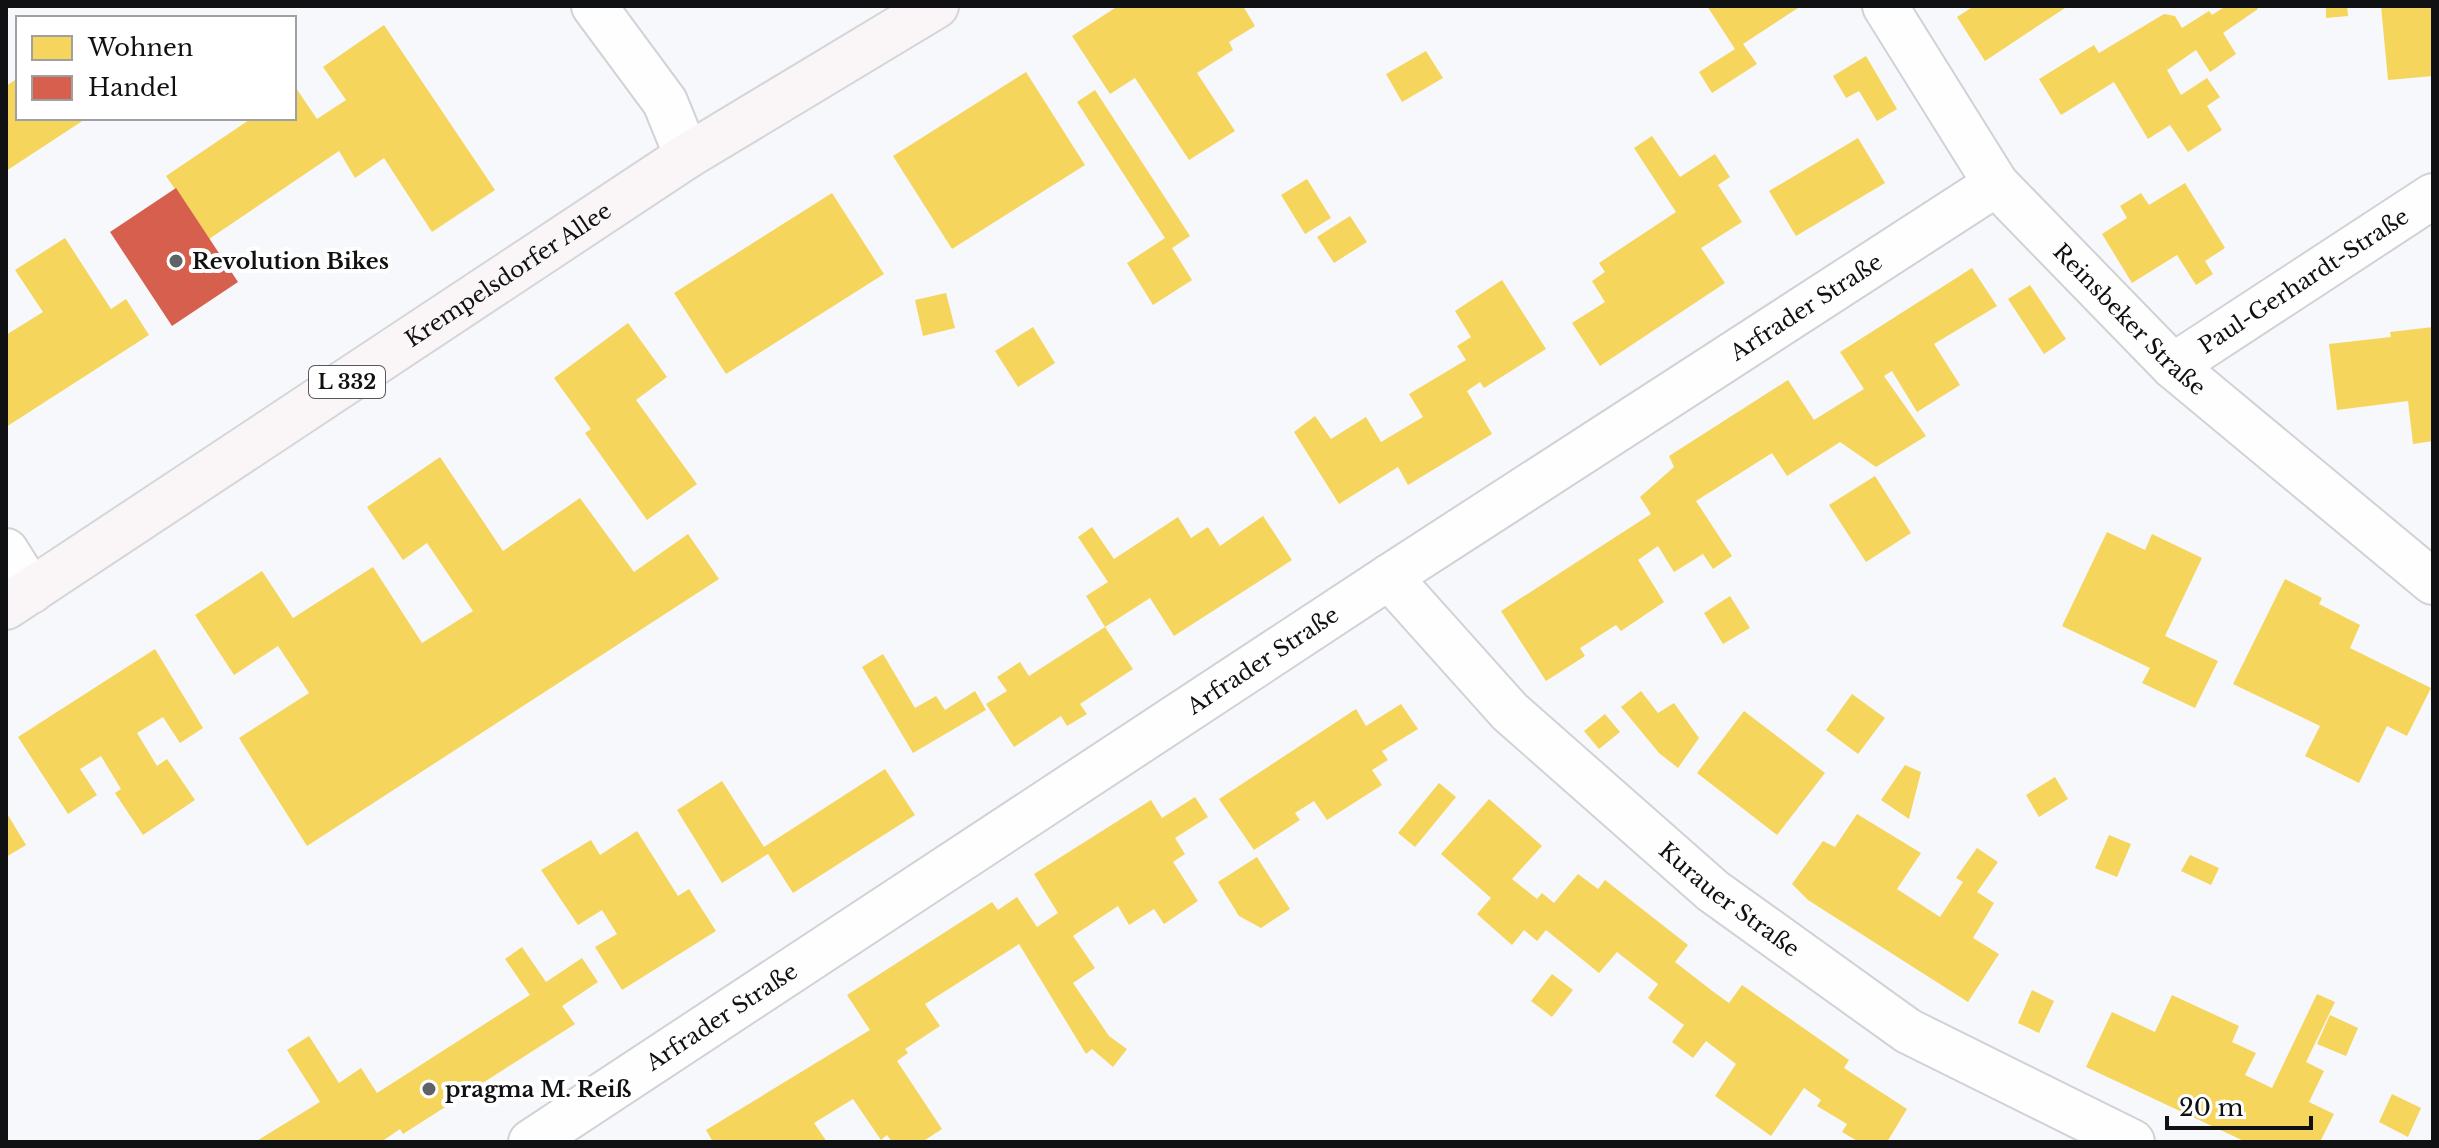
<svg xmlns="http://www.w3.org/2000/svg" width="2439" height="1148" viewBox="0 0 2439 1148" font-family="'Libre Baskerville',serif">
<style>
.homes{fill:#f6d55c}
.shops{fill:#d6604d}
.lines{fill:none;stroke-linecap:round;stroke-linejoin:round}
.minor-casing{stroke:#d1d2d5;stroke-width:48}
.primary-casing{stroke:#d5d6d8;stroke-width:48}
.minor{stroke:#fefeff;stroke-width:44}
.primary{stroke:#faf6f7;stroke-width:44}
.poi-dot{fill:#616265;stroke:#fff;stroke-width:3}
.labels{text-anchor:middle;stroke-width:8;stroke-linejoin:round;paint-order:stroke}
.shield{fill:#fff;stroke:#58585a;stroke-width:2}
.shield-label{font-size:20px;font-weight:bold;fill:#101113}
.poi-label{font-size:22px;font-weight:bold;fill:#101113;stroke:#fff;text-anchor:start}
.street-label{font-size:22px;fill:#101113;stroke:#fff}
</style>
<rect width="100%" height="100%" fill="#f7f8fc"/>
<g class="homes">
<polygon points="1118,6 1243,6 1255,26 1229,42 1233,50 1197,73 1235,131 1189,160 1135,78 1110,94 1072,36"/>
<polygon points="1707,6 1801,6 1743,44 1757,64 1712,93 1699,72 1735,49"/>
<polygon points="1974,6 2064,6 2065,8 1985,61 1957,17"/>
<polygon points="2226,6 2255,6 2258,9 2223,33 2236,54 2210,72 2196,50 2167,70 2181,95 2207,78 2220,97 2207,106 2222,130 2188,152 2170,125 2148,139 2114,82 2061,115 2039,79 2094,45 2099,53 2164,14 2175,16 2182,28 2209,11 2212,15"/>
<polygon points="2326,6 2347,6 2348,16 2326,18"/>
<polygon points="2381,6 2433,6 2433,76 2388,80"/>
<polygon points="384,25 495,190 432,232 384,158 355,178 339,151 209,239 166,176 252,118 294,118 296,88 317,119 346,100 323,67"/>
<polygon points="1426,51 1443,78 1402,102 1386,74"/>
<polygon points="1866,56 1897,109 1877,121 1859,91 1846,98 1833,76"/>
<polygon points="1026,72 1085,165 952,249 893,156"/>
<polygon points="18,78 18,118 87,118 6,171 6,86"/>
<polygon points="1095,90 1190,236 1172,248 1192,280 1153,305 1127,263 1165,238 1077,102"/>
<polygon points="1652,136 1680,177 1715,154 1730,177 1718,185 1742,222 1701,248 1725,283 1600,366 1572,323 1605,302 1592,281 1605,272 1599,263 1676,212 1634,148"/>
<polygon points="1858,138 1885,183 1796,236 1769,191"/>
<polygon points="1307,179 1331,218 1305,234 1281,195"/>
<polygon points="2185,183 2225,248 2205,261 2213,274 2196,285 2177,255 2132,283 2102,234 2127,218 2120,206 2141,193 2149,205"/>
<polygon points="832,193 884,274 726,374 674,293"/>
<polygon points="1350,216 1367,242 1334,263 1317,237"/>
<polygon points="65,238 111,309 126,299 149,335 6,427 6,335 43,312 15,270"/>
<polygon points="1972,268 1997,306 1934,344 1960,385 1917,412 1892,371 1884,376 1926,436 1876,467 1840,442 1787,476 1772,453 1696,501 1732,556 1713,569 1703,554 1674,572 1658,546 1638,560 1664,602 1621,631 1616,625 1580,648 1585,656 1546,681 1501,611 1651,514 1640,497 1674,467 1669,456 1788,380 1814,420 1864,389 1840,352"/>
<polygon points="1502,280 1546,349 1484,388 1480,382 1467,391 1492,434 1408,485 1398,467 1339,504 1294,432 1315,416 1331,439 1366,417 1381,442 1423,417 1409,394 1466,360 1457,346 1471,337 1455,311"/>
<polygon points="2030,285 2066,339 2044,354 2008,299"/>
<polygon points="946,293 955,328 923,336 915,300"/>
<polygon points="628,323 667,377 636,400 697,484 647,520 585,433 591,429 554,378"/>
<polygon points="1033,327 1055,363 1018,387 995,351"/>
<polygon points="2433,327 2433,441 2413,444 2408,401 2337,410 2329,344 2391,337 2390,332"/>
<polygon points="440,457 503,551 580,498 634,572 688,534 719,579 307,846 239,738 309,693 278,646 234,675 195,615 262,571 293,618 373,567 422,643 473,611 427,543 403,560 367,507"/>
<polygon points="1875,476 1911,533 1866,562 1829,505"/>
<polygon points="1263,516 1292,560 1174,636 1150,598 1105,627 1086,596 1108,582 1078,537 1092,527 1114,559 1178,517 1191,538 1208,527 1220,546"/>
<polygon points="2107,532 2145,550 2152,534 2202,558 2165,636 2218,661 2195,708 2142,683 2150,668 2062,626"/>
<polygon points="2285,579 2322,598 2319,604 2360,625 2350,648 2431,688 2407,736 2387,726 2359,783 2305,756 2320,726 2233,684"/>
<polygon points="1730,596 1750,628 1723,644 1704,613"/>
<polygon points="1105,627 1133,669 1080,704 1087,714 1067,726 1061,716 1014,747 986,704 1007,691 997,677 1020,662 1029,676"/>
<polygon points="155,649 203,728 180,743 163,717 137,733 157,766 167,759 195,800 143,835 115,793 121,789 101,756 80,769 97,795 68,814 18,737"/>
<polygon points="883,654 915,708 936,696 945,710 975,691 986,710 913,753 862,667"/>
<polygon points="1641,691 1658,713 1674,703 1699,738 1678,768 1659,753 1621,707"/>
<polygon points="1852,694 1885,718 1858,754 1826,730"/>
<polygon points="1401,704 1418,729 1382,751 1388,760 1372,770 1382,785 1327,820 1314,801 1295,813 1300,820 1254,850 1219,799 1356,709 1366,726"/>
<polygon points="1744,711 1825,773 1777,835 1697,773"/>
<polygon points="1605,714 1620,732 1599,749 1584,731"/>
<polygon points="1905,765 1921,772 1909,819 1881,800"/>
<polygon points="885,769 915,815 793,893 768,854 722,883 677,810 722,781 764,847"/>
<polygon points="2055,777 2068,799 2039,817 2026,795"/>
<polygon points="1439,783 1456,797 1415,847 1398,833"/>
<polygon points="1195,797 1208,817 1175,838 1185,854 1173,862 1198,901 1164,924 1154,909 1129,925 1118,906 1073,936 1095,968 1073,983 1109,1036 1127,1049 1113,1067 1092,1049 1086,1054 1019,944 925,1004 940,1026 905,1049 908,1053 897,1061 942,1129 922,1142 892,1142 887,1135 881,1140 853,1099 814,1123 827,1142 713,1142 706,1130 870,1030 847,995 992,902 998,910 1017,897 1037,927 1058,913 1034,874 1151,800 1162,818"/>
<polygon points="1489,799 1542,846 1512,879 1537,899 1542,893 1554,903 1578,874 1598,889 1605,880 1688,945 1675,962 1711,990 1729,1003 1742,985 1849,1060 1844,1068 1907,1109 1887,1142 1859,1142 1842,1132 1847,1124 1817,1106 1821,1100 1804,1088 1771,1136 1715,1096 1736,1064 1706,1041 1693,1058 1672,1042 1684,1025 1648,998 1658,984 1617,952 1599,973 1546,930 1537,941 1524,930 1512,945 1477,914 1491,898 1441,854"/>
<polygon points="6,812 26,845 6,857"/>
<polygon points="1857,814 1921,853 1897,889 1940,917 1963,882 1956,878 1977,848 1998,862 1977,892 1994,903 1973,938 1999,954 1968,1002 1808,900 1792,884 1823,841 1835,847"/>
<polygon points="637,831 678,896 689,889 716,931 622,990 595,947 617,934 602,910 578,925 541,870 591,840 600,855"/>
<polygon points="2109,835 2131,844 2117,877 2095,868"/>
<polygon points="2190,855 2219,868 2211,885 2181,871"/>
<polygon points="1257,857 1290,909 1261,928 1239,916 1218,882"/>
<polygon points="522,947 546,982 582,958 598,982 562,1006 575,1024 403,1134 400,1129 381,1142 255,1142 320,1102 287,1050 309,1036 339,1083 361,1068 377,1093 530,995 505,959"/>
<polygon points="1552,974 1573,990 1552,1017 1531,1001"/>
<polygon points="2032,990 2054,1001 2039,1033 2018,1023"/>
<polygon points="2317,994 2335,1002 2306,1062 2324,1071 2309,1102 2334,1114 2320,1142 2246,1142 2086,1067 2112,1012 2155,1032 2172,995 2239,1026 2232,1042 2256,1053 2245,1075 2272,1088"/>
<polygon points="2330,1015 2358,1028 2346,1056 2317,1044"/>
<polygon points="2392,1094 2421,1108 2408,1137 2379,1122"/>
</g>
<polygon class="shops" points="176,188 238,282 172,326 110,232"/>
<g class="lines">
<g class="minor-casing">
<g id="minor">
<polyline points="594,6 665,102 687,156"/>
<path id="s1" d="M1885,6L1996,184L2173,366L2433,582"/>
<path id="s2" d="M2173,366L2433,196"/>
<polyline points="6,551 31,591"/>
<path id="s3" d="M1389,577L1510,712L1713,891L1908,1031L2132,1142"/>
<path id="s4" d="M531,1142L1389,577L1996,184"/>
</g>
</g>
<g class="primary-casing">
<g id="primary">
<path id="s5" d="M6,607L687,156L936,6"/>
</g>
</g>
<use href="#minor" class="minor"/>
<use href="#primary" class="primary"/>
</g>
<g class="poi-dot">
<circle cx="176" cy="261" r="8"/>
<circle cx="429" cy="1089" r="8"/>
</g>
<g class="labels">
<rect class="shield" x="309" y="366" width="76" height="32" rx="6"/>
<g class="shield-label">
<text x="347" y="389">L 332</text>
</g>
<g class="poi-label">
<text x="192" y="269">Revolution Bikes</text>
<text x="445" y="1097">pragma M. Reiß</text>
</g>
<g class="street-label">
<text dy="8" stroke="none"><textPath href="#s5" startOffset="602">Krempelsdorfer Allee</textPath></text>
<text dy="8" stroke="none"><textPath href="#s2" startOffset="156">Paul-Gerhardt-Straße</textPath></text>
<text dy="8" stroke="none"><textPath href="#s4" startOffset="1524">Arfrader Straße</textPath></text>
<text dy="8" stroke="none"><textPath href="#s1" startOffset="400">Reinsbeker Straße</textPath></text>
<text dy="8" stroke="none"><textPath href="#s4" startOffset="876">Arfrader Straße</textPath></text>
<text dy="8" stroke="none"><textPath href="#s3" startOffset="470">Kurauer Straße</textPath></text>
<text dy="8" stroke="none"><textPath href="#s4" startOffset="228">Arfrader Straße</textPath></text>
</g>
</g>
<rect width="2439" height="1148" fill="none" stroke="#101113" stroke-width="16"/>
<rect x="16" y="16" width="280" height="104" fill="#ffffff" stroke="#9fa0a1" stroke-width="2"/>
<rect x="32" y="36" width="40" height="24" fill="#f6d55c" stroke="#9fa0a1" stroke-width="2"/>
<text x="88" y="56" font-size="24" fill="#101113">Wohnen</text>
<rect x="32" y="76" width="40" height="24" fill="#d6604d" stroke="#9fa0a1" stroke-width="2"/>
<text x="88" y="96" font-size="24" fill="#101113">Handel</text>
<path d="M2167 1116v12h144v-12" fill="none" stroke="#101113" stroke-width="4"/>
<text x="2179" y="1116" font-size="24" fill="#101113" stroke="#ffffff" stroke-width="6" paint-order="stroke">20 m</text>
</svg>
